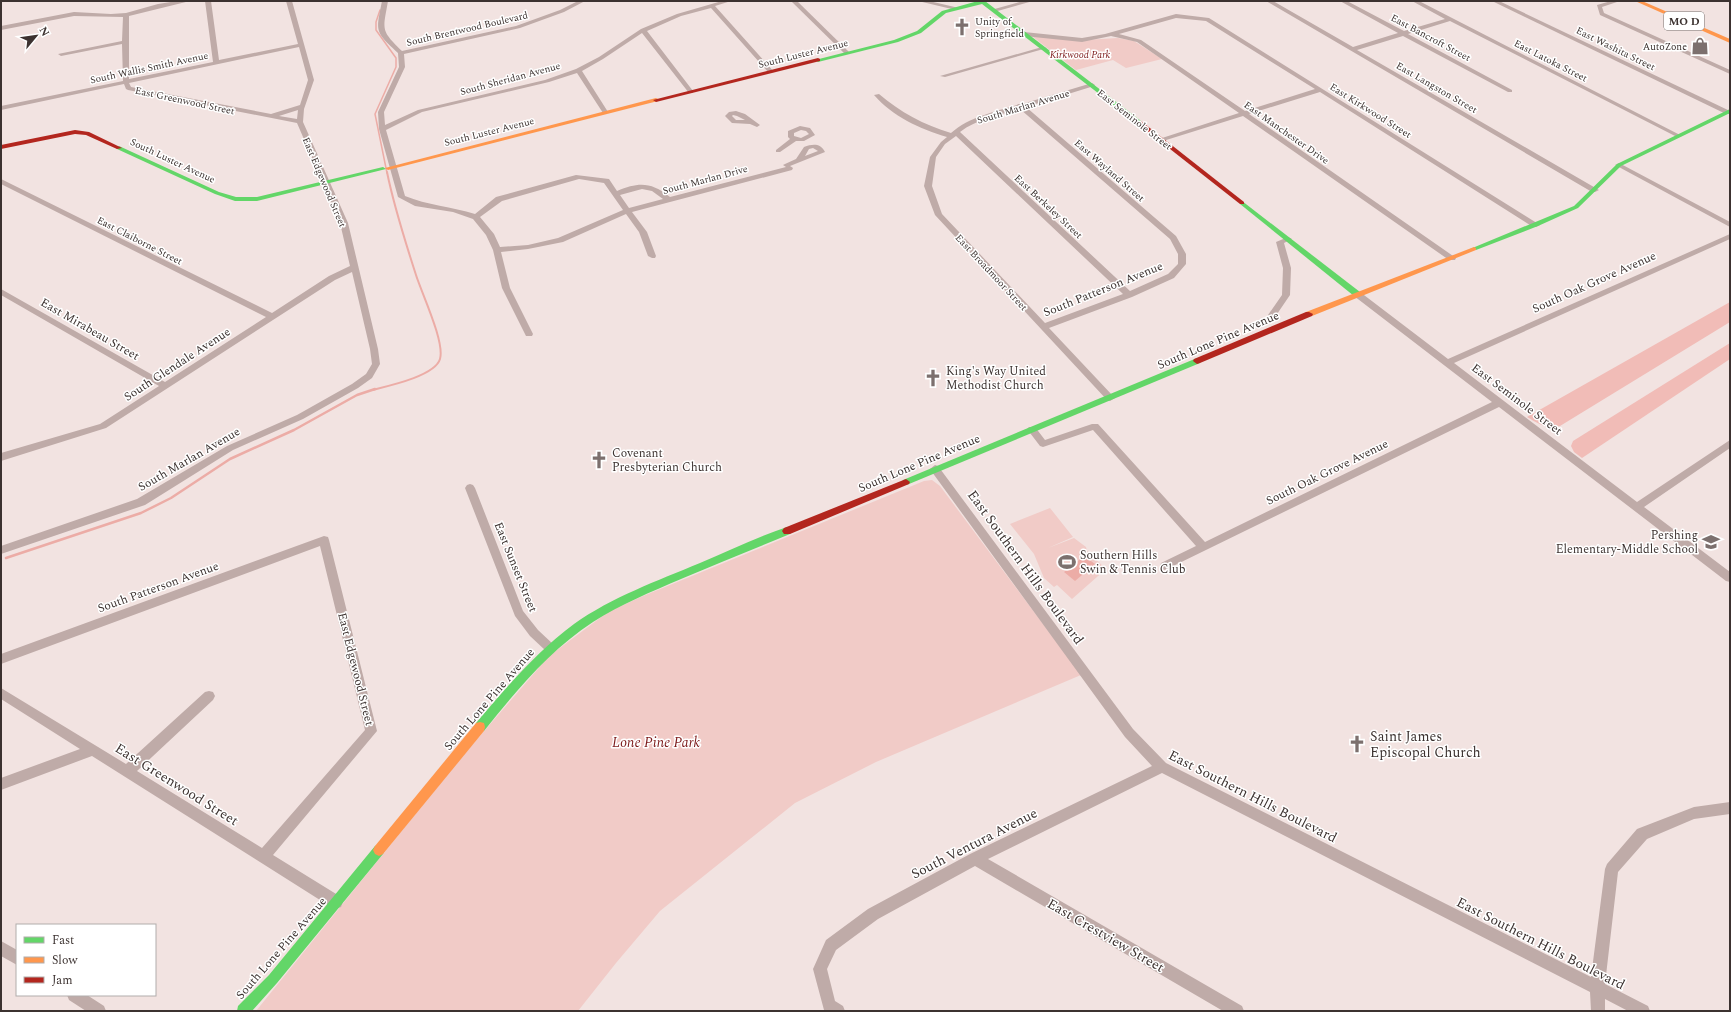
<svg xmlns="http://www.w3.org/2000/svg" width="1731" height="1012" viewBox="0 0 1731 1012" font-family="Spectral,serif">
<style>
.green{fill:#f1cbc7}
.forest{fill:#f1bcb7}
.water{fill:#ecaca6}
.lines{fill:none;stroke-linecap:round;stroke-linejoin:round}
.stream-far2{stroke:#ecaca6;stroke-width:1.5}
.stream-far1{stroke:#ecaca6;stroke-width:2}
.stream{stroke:#ecaca6;stroke-width:2.5}
.street{fill:#bfaba8;fill-rule:evenodd}
.fast{fill:#63d668;fill-rule:evenodd}
.slow{fill:#ff974d;fill-rule:evenodd}
.jam{fill:#b3261e;fill-rule:evenodd}
.labels{text-anchor:middle;stroke-width:3;stroke-linejoin:round;paint-order:stroke}
.far-poi-label{font-size:10px;fill:#3c3230;stroke:#fff;text-anchor:start}
.far-street-label{font-size:10px;fill:#3c3230;stroke:#fff}
.far-park-label{font-size:10px;font-style:italic;fill:#7c1a1a;stroke:#fff}
.shield{fill:#fff;stroke:#76706e;stroke-width:1}
.shield-label{font-size:11px;font-weight:bold;fill:#3c3230}
.street-label{font-size:12px;fill:#3c3230;stroke:#fff}
.poi-label{font-size:12px;fill:#3c3230;stroke:#fff;text-anchor:start}
.near-street-label{font-size:14px;fill:#3c3230;stroke:#fff}
.near-poi-label{font-size:14px;fill:#3c3230;stroke:#fff;text-anchor:start}
.near-park-label{font-size:14px;font-style:italic;fill:#7c1a1a;stroke:#fff}
</style>
<rect width="100%" height="100%" fill="#f2e3e1"/>
<g class="green">
<polygon points="1035,36 1084,40 1118,38 1134,41 1162,59 1126,68 1113,60 1076,70 1033,37"/>
<polygon points="932,480 940,486 1081,675 876,762 795,803 660,911 616,963 578,1011 256,1011 460,759 549,656 608,612 643,596 924,481"/>
<polygon points="1050,508 1073,537 1048,548 1074,538 1086,547 1087,551 1106,569 1072,599 1057,585 1054,587 1044,578 1034,554 1010,524"/>
</g>
<g class="forest">
<path d="M1730,302V322L1560,426C1546,429 1539,424 1527,417Z"/>
<polygon points="1730,343 1730,359 1582,458 1574,452 1571,446 1573,441"/>
</g>
<polygon class="water" points="1084,556 1095,564 1075,581 1064,572"/>
<g class="lines">
<polyline class="stream-far2" points="380,10 376,22 376,30 396,58 396,67 375,114 387,173"/>
<path class="stream-far1" d="M372,390C388,386 435,376 440,359C445,342 422,294 416,275C405,241 394,207 387,172"/>
<polyline class="stream" points="6,558 141,513 171,498 230,459 294,430 357,395 375,389"/>
<g class="street">
<path d="M177,1H190L129,16V79L213,62L205,1H211L219,60L298,44L286,1H292L314,80L304,109L303,122L348,223L378,349L380,364L372,378L358,388L303,419L233,450L145,505L1,554V546L137,499L227,446L297,415L352,384L366,374L372,364L370,349L352,272L335,280L106,428L1,461V453L100,424L159,386L1,295V289L165,382L266,317L1,184V179L272,313L329,276L350,266L340,223L297,123L128,90L126,89L124,84L1,110V106L123,81L122,44L61,56L58,54L122,41L123,17L74,16L1,30V26L74,12L111,14L126,13L158,4ZM299,47L308,80L300,105L271,114L131,87L129,83ZM298,110L297,119L279,116Z"/>
<path d="M382,1H388C383,30 380,30 402,51L516,26L560,10L578,1H585L564,12L520,28L404,54L405,67L384,112L385,125L418,110L545,80L576,69L599,57L641,29L677,14L722,1H731L715,6L774,72L769,73L711,8L681,16L647,31L693,91V93H689L642,33L603,59L582,71L608,112L607,113H603L577,73L549,82L422,112L386,130L405,196C427,205 452,207 475,214L496,197L576,175L609,179L617,191C639,182 651,182 670,197L786,167L783,165L785,164L796,159L804,147C813,144 820,143 825,152L790,166L793,168L792,170L632,212L647,232L656,256L655,258H652L648,256L639,232L626,214L563,242L528,249L501,252L510,288L533,334L532,336H526L502,288L493,250L486,235L473,219L453,212L415,206L398,197L379,129L378,112L399,67L398,53C374,31 376,32 382,1ZM813,148L818,151L805,156L809,149ZM579,179L604,183L623,210L558,238L528,245L500,247L494,234L480,217L502,201ZM642,189L652,191L663,199L629,208L620,195Z"/>
<polygon points="791,1 797,1 849,52 849,54 845,54"/>
<polygon points="918,1 929,1 959,8 956,10"/>
<polygon points="1023,1 1033,1 994,12 991,10"/>
<polygon points="1266,1 1273,1 1353,47 1398,33 1340,1 1347,1 1404,31 1445,19 1412,1 1419,1 1682,136 1677,137 1450,21 1408,34 1512,90 1512,92 1508,92 1403,36 1357,50 1599,190 1595,192 1592,192"/>
<polygon points="1492,1 1499,1 1730,111 1730,114 1726,114"/>
<polygon points="1611,1 1620,1 1602,7 1604,13 1730,70 1730,74 1600,15 1597,5"/>
<path d="M1176,14L1209,18L1540,225L1536,227H1533L1320,92L1249,114L1456,258L1455,260H1449L1243,116L1163,141H1159V139L1239,113L1137,42L1111,36L1082,42L1024,36L1021,34L1024,32L1082,38L1105,34ZM1176,18L1206,21L1315,89L1245,111L1141,40L1119,34Z"/>
<polygon points="1042,47 1047,48 945,77 940,76"/>
<path d="M1092,83L1095,85L1094,86L1026,107L1176,236L1186,254V264L1174,278L1132,297L1049,328L1113,396L1115,398L1110,401L1107,400L935,215L924,186L930,157L941,142L947,137C920,129 892,116 874,95L879,94C900,112 924,125 951,133C969,117 994,112 1017,105L1018,104H1022ZM1020,109L1170,239L1178,254V264L1168,274L1130,291L960,132C977,119 1000,115 1020,109ZM956,136L1123,294L1045,323L942,214L932,186L936,157L945,144Z"/>
<path d="M736,111L745,114L760,125L757,127L750,124L732,123L725,116L729,112ZM733,115L737,116L745,120H736L732,116Z"/>
<path d="M800,126L810,128L815,135L804,141H796L780,152H776V150L790,139L788,137V131ZM801,130L806,131L809,134L801,138L794,136V133Z"/>
<polygon points="1619,163 1730,222 1730,227 1617,166 1615,165"/>
<polygon points="1730,234 1730,239 1454,363 1637,502 1730,440 1730,448 1644,507 1730,572 1730,582 1726,581 1499,407 1165,570 1161,569 1160,566 1161,563 1196,546 1093,430 1043,447 1040,446 1027,429 1029,427 1035,427 1045,440 1092,424 1098,424 1205,542 1492,402 1354,296 1354,292 1360,292 1448,359"/>
<polygon points="1288,237 1292,239 1284,243 1291,268 1290,295 1275,317 1272,318 1268,315 1282,295 1283,268 1276,242"/>
<polygon points="935,465 938,466 1133,729 1166,763 1591,977 1605,869 1607,864 1637,829 1694,807 1730,802 1730,814 1694,819 1647,839 1618,872 1605,984 1648,1006 1650,1011 1628,1011 1605,999 1605,1011 1591,1011 1590,992 1162,773 988,859 1242,1006 1244,1011 1223,1011 975,866 878,919 836,950 827,969 835,1001 843,1006 845,1011 824,1010 813,969 826,940 868,909 970,854 1152,766 1125,737 932,472 930,469"/>
<polygon points="470,484 473,485 475,488 523,611 538,630 554,645 556,648 554,651 550,653 546,651 530,636 515,616 465,488 467,485"/>
<polygon points="324,536 328,537 329,540 377,731 273,855 341,897 343,902 341,907 336,909 331,907 92,756 1,790 1,778 80,749 1,699 1,688 126,764 205,692 209,691 213,692 215,696 213,700 137,771 262,848 365,730 320,546 1,664 1,654"/>
<polygon points="1,941 17,950 17,965 1,956"/>
<polygon points="67,995 87,995 104,1006 106,1011 86,1011 69,1000"/>
</g>
<g class="fast">
<polygon points="978,1 985,1 1141,121 1141,123 1137,123 982,4 946,13 921,33 898,42 818,62 815,60 894,40 917,31 942,11"/>
<polygon points="1730,109 1730,113 1621,166 1578,208 1538,226 1476,250 1472,250 1470,249 1574,206 1617,164"/>
<polygon points="119,146 219,192 236,197 257,197 383,167 386,169 257,201 235,201 215,194 117,149 116,148"/>
<polygon points="1242,201 1360,292 1360,296 1354,296 1240,204 1240,202"/>
<polygon points="1197,358 1200,359 1201,361 1200,363 909,484 906,485 902,482 903,480"/>
<path d="M787,527L790,528L792,531L790,534C754,549 717,564 681,579C651,592 621,604 593,622C550,650 516,691 484,731L480,732L476,731L475,727L476,723C506,688 536,652 574,624C612,597 657,581 700,563C728,551 757,537 787,527Z"/>
<polygon points="379,844 383,846 385,850 383,854 277,983 252,1011 237,1011 238,1006 269,975 375,846"/>
</g>
<g class="slow">
<polygon points="1635,1 1642,1 1730,39 1730,43"/>
<polygon points="656,98 658,99 658,101 388,170 385,168"/>
<polygon points="1474,247 1476,248 1476,250 1312,316 1309,316 1305,314 1306,312"/>
<polygon points="480,722 484,723 485,727 484,731 383,854 379,856 375,854 373,850 375,846 476,723"/>
</g>
<g class="jam">
<polygon points="818,58 820,59 820,61 656,102 653,100"/>
<polygon points="1137,121 1141,121 1244,202 1244,204 1240,204 1137,123"/>
<polygon points="75,130 89,132 122,148 117,149 86,135 75,134 1,149 1,145"/>
<polygon points="1306,312 1309,312 1313,314 1312,316 1200,363 1197,364 1193,361 1194,359"/>
<polygon points="906,479 910,482 909,484 790,534 784,534 782,531 784,528"/>
</g>
</g>
<defs>
<g id="church-bare" transform="scale(1.38)"><path d="M-1.2-6h2.4v3.5h3.3v2.4h-3.3V6h-2.4V-.1h-3.3v-2.4h3.3Z" fill="#7c706e" stroke="#fff" stroke-width="2.5" paint-order="stroke"/></g>
<g id="shop-bare" transform="scale(1.38)"><path d="M-5-2.5h2.3a2.7 3.5 0 0 1 5.4 0H5L5.5 6h-11ZM-1.5-2.5h3a1.5 2.3 0 0 0-3 0Z" fill="#7c706e" stroke="#fff" stroke-width="2.5" paint-order="stroke"/></g>
<g id="school-bare" transform="scale(1.38)"><path d="M0-5L7-2L0 1L-7-2ZM-4 1L0 2.5L4 1V4Q0 6-4 4Z" fill="#7c706e" stroke="#fff" stroke-width="2.5" paint-order="stroke"/></g>
<g id="stadium-bare" transform="scale(1.38)"><path d="M0-5a6.5 5 0 1 0 0 10a6.5 5 0 1 0 0-10ZM-3.5-1.8h7v3.6h-7Z" fill="#7c706e" stroke="#fff" stroke-width="2.5" paint-order="stroke"/></g>
</defs>
<g fill-rule="evenodd">
<use href="#church-bare" x="962" y="27"/>
<use href="#shop-bare" x="1700" y="46"/>
<use href="#church-bare" x="933" y="378"/>
<use href="#church-bare" x="599" y="460"/>
<use href="#school-bare" x="1711" y="542"/>
<use href="#stadium-bare" x="1067" y="562"/>
<use href="#church-bare" x="1357" y="744"/>
</g>
<g class="labels">
<g class="far-poi-label">
<text x="975" y="25">Unity of<tspan x="975" dy="12">Springfield</tspan></text>
<text x="1687" y="50" text-anchor="end">AutoZone</text>
</g>
<g class="far-street-label">
<text transform="translate(467 28) rotate(-13)" y="4">South Brentwood Boulevard</text>
<text transform="translate(1431 37) rotate(28)" y="4">East Bancroft Street</text>
<text transform="translate(1616 48) rotate(26)" y="4">East Washita Street</text>
<text transform="translate(803 53) rotate(-14)" y="4">South Luster Avenue</text>
<text transform="translate(1551 60) rotate(27)" y="4">East Latoka Street</text>
<text transform="translate(149 67) rotate(-12)" y="4">South Wallis Smith Avenue</text>
<text transform="translate(510 78) rotate(-15)" y="4">South Sheridan Avenue</text>
<text transform="translate(1437 87) rotate(30)" y="4">East Langston Street</text>
<text transform="translate(185 100) rotate(12)" y="4">East Greenwood Street</text>
<text transform="translate(1023 106) rotate(-17)" y="4">South Marlan Avenue</text>
<text transform="translate(1371 110) rotate(32)" y="4">East Kirkwood Street</text>
<text transform="translate(1135 119) rotate(38)" y="4">East Seminole Street</text>
<text transform="translate(489 131) rotate(-14)" y="4">South Luster Avenue</text>
<text transform="translate(1287 132) rotate(35)" y="4">East Manchester Drive</text>
<text transform="translate(173 160) rotate(25)" y="4">South Luster Avenue</text>
<text transform="translate(1110 170) rotate(41)" y="4">East Wayland Street</text>
<text transform="translate(705 179) rotate(-15)" y="4">South Marlan Drive</text>
<text transform="translate(325 182) rotate(67)" y="4">East Edgewood Street</text>
<text transform="translate(1049 206) rotate(43)" y="4">East Berkeley Street</text>
<text transform="translate(140 240) rotate(27)" y="4">East Claiborne Street</text>
<text transform="translate(992 272) rotate(47)" y="4">East Broadmoor Street</text>
</g>
<g class="far-park-label">
<text x="1080" y="58">Kirkwood Park</text>
</g>
<rect class="shield" x="1664" y="12" width="40" height="18" rx="3"/>
<g class="shield-label">
<text x="1684" y="25">MO D</text>
</g>
<g class="street-label">
<text transform="translate(1594 282) rotate(-24)" y="4">South Oak Grove Avenue</text>
<text transform="translate(1103 289) rotate(-22)" y="4">South Patterson Avenue</text>
<text transform="translate(90 329) rotate(30)" y="4">East Mirabeau Street</text>
<text transform="translate(1218 340) rotate(-23)" y="4">South Lone Pine Avenue</text>
<text transform="translate(177 364) rotate(-33)" y="4">South Glendale Avenue</text>
<text transform="translate(1517 399) rotate(37)" y="4">East Seminole Street</text>
<text transform="translate(189 459) rotate(-30)" y="4">South Marlan Avenue</text>
<text transform="translate(919 463) rotate(-23)" y="4">South Lone Pine Avenue</text>
<text transform="translate(1327 472) rotate(-26)" y="4">South Oak Grove Avenue</text>
<text transform="translate(516 567) rotate(68)" y="4">East Sunset Street</text>
<text transform="translate(158 587) rotate(-20)" y="4">South Patterson Avenue</text>
<text transform="translate(356 669) rotate(76)" y="4">East Edgewood Street</text>
<text transform="translate(489 699) rotate(-49)" y="4">South Lone Pine Avenue</text>
<text transform="translate(281 948) rotate(-49)" y="4">South Lone Pine Avenue</text>
</g>
<g class="poi-label">
<text x="946" y="375">King's Way United<tspan x="946" dy="14">Methodist Church</tspan></text>
<text x="612" y="457">Covenant<tspan x="612" dy="14">Presbyterian Church</tspan></text>
<text x="1698" y="539" text-anchor="end">Pershing<tspan x="1698" dy="14">Elementary-Middle School</tspan></text>
<text x="1080" y="559">Southern Hills<tspan x="1080" dy="14">Swin &amp; Tennis Club</tspan></text>
</g>
<g class="near-street-label">
<text transform="translate(1026 567) rotate(54)" y="5">East Southern Hills Boulevard</text>
<text transform="translate(177 784) rotate(32)" y="5">East Greenwood Street</text>
<text transform="translate(1253 796) rotate(27)" y="5">East Southern Hills Boulevard</text>
<text transform="translate(974 843) rotate(-27)" y="5">South Ventura Avenue</text>
<text transform="translate(1106 935) rotate(30)" y="5">East Crestview Street</text>
<text transform="translate(1541 943) rotate(27)" y="5">East Southern Hills Boulevard</text>
</g>
<g class="near-poi-label">
<text x="1370" y="741">Saint James<tspan x="1370" dy="16">Episcopal Church</tspan></text>
</g>
<g class="near-park-label">
<text x="656" y="747">Lone Pine Park</text>
</g>
</g>
<rect width="1731" height="1012" fill="none" stroke="#3c3230" stroke-width="4"/>
<rect x="16" y="924" width="140" height="72" fill="#ffffff" stroke="#b1adac"/>
<rect x="24" y="937" width="20" height="6" fill="#63d668" stroke="#b1adac"/>
<text x="52" y="944" font-size="12" fill="#3c3230">Fast</text>
<rect x="24" y="957" width="20" height="6" fill="#ff974d" stroke="#b1adac"/>
<text x="52" y="964" font-size="12" fill="#3c3230">Slow</text>
<rect x="24" y="977" width="20" height="6" fill="#b3261e" stroke="#b1adac"/>
<text x="52" y="984" font-size="12" fill="#3c3230">Jam</text>
<g transform="translate(36 36) rotate(61)" stroke="#ffffff" stroke-width="3" paint-order="stroke">
<path d="M0-3L7 15L0 10L-7 15Z" fill="#3c3230"/>
<text y="-6" font-size="11" font-weight="bold" text-anchor="middle" fill="#3c3230">N</text>
</g>
</svg>
